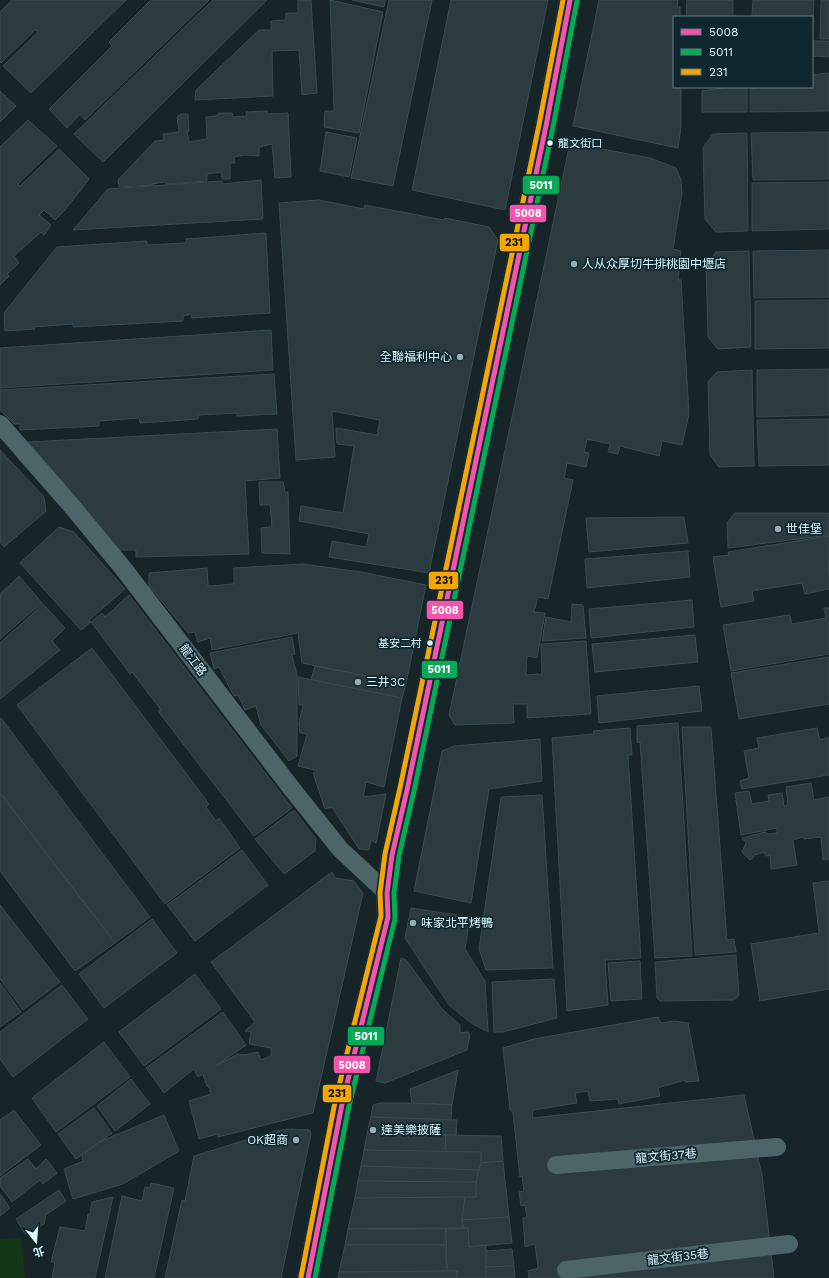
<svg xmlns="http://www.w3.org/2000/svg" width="829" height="1278" viewBox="0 0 829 1278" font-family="'Work Sans','Noto Sans TC',sans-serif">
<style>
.green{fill:#133716}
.building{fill:#2c3b3f;stroke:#3a4c52}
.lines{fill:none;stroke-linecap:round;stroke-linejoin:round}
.minor{stroke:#4b6569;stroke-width:18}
.tertiary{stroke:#4b6569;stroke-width:22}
.bus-1-casing{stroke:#0f2830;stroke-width:8}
.bus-2-casing{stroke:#0f2830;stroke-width:8}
.bus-3-casing{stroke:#0f2830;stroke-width:8}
.bus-1{stroke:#f653ac;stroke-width:5}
.bus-2{stroke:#06aa56;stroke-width:5}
.bus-3{stroke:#f7a600;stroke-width:5}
.bus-dot{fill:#def9ff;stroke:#0f2830;stroke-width:1.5}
.poi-dot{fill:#98aeb4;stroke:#0f2830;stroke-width:1.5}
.labels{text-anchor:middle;stroke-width:3.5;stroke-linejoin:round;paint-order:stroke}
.bus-label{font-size:11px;fill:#def9ff;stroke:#0f2830;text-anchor:start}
.poi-label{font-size:12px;fill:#def9ff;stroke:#0f2830;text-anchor:start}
.street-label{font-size:12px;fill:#def9ff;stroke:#0f2830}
.line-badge{stroke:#0f2830;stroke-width:1.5}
.badge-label{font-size:11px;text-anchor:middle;font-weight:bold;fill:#fff}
.pale-badge-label{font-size:11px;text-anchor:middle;font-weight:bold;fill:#111}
</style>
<rect width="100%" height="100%" fill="#172428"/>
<polygon class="green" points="21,1238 25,1278 0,1278 0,1239"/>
<g class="building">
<polygon points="12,0 126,0 31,93 3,66 38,32 35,30 1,63 0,62 0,12"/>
<polygon points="151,0 209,0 85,120 80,114 67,128 49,109 112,46 109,42"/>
<polygon points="213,0 267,0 103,162 74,134"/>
<polygon points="298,0 311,0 317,93 302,95 299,50 272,51 273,96 195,100 196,90 259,30 271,30 271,21 286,20 286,13 298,13"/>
<polygon points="330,0 383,12 359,133 324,127 325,111 334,111"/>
<polygon points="352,0 385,0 384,7"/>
<polygon points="389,0 432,0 393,186 351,178"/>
<polygon points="451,0 548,0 505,210 412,190"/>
<polygon points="599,0 678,0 677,7 680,7 680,17 674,17 674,87 681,87 681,127 678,148 573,126"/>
<polygon points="687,0 733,0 733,17 686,17"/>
<polygon points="753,0 814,0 812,39 812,17 752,17"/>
<polygon points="821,0 829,0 829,39 820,39"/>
<polygon points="813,41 829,41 829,57 813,56"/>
<polygon points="829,73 829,111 750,112 750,89 760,87 812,87 812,75"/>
<polygon points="732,87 747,88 747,112 702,112 702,91"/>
<polygon points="0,91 16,106 0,122"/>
<polygon points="267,111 267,114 288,113 291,177 275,178 272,144 259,147 259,156 244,155 234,157 235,163 230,163 230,179 222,179 221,172 207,174 207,181 166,184 165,182 152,184 152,185 119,187 118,180 155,141 164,140 163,134 179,132 177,117 181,114 188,114 189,131 187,131 189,142 207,139 206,117 216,116 219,113 232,113 233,117 247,116 246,112"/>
<polygon points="28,120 57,146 18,184 20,186 59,149 89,179 65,210 55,220 44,210 39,215 51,225 44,235 41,232 14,256 19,263 7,274 9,276 0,285 0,147"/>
<polygon points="326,132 357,138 349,177 320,171"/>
<polygon points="829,132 829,179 753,180 751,133"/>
<polygon points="747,133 748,231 716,232 705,219 703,148 713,134"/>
<polygon points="570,143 650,158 676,168 681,180 682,193 673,249 681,251 678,280 681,280 689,414 682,445 662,441 659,456 620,446 618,454 608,452 610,444 587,439 584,452 589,453 586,467 567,463 564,478 573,480 548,599 538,597 534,612 545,613 537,658 527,656 526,675 542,674 541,644 586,641 591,714 527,718 527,704 513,704 514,723 455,725 449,715"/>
<polygon points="261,180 263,219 73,230 108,189 222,181 222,184"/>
<polygon points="829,182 829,229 752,231 752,183"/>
<polygon points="319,200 364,209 365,205 444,220 445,218 489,227 498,240 429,573 329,557 332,541 366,547 369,534 299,521 301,506 343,513 354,446 337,444 336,428 377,435 380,420 332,411 335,457 296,460 279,203"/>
<polygon points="266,233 270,313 192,318 191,314 183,316 183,321 73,327 73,324 34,327 35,329 5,331 4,313 57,247 147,241 147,245 186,243 186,239"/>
<polygon points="829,250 829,297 754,298 753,251"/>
<polygon points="749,251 751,347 718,349 708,337 706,265 716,252"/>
<polygon points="829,300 829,348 755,349 755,301"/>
<polygon points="271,330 273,370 0,388 0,348"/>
<polygon points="829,369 829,415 757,417 757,370"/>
<polygon points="752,370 754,466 719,467 710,455 708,382 717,372"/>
<polygon points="274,374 277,414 237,416 237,413 198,415 198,419 140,423 139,418 99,421 99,426 20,430 20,424 14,424 0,410 0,390"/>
<polygon points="829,419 829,465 759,466 757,420"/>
<polygon points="277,429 280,478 245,481 249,554 136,557 136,550 118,550 28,442"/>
<polygon points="0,450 44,497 46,511 4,547 0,542"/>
<polygon points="259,482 283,482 285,492 288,492 290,554 262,553 261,528 272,527 270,505 260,505"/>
<polygon points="735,513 829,513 829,535 728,548 727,523"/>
<polygon points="684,517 688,543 589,552 586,518"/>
<polygon points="59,527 74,532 125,589 89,620 91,622 81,630 20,563"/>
<polygon points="828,536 829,589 805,594 802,583 752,591 754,601 721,607 713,557 729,555 728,552"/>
<polygon points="688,551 690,577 587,588 585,559"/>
<polygon points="303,564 361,572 426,585 406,684 302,663 298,633 212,650 210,638 198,642 195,632 188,633 149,586 149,573 207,568 208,586 234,584 234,568"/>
<polygon points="19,576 42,603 0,639 0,594"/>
<polygon points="129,595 292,808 254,836 158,711 161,710 132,672 130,674 91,622 102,613 105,617"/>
<polygon points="692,600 694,627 591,638 589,609"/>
<polygon points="43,604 65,628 52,641 60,650 0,699 0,643"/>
<polygon points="572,604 583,605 586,638 542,641 546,617 571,622"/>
<polygon points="824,608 829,608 829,654 731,671 723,625 790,615 792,624 826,618"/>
<polygon points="695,635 698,662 595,672 592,644"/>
<polygon points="292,637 295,654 292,655 297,675 297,756 289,761 261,725 256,706 245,710 238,695 234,696 219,667 214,669 210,653"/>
<polygon points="92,648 209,804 206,807 216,821 219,818 240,848 165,904 17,705"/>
<polygon points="829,657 829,704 739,719 731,673"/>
<polygon points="315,666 406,684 402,698 311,680"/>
<polygon points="298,677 402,698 384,787 366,782 363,797 386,794 376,843 371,840 369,850 359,849 332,807 325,809 313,773 318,771 298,766 307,734 300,733 299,723 303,705 299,705"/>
<polygon points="699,686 702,711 599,723 597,696"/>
<polygon points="1,718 150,917 115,943 0,793 0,719"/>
<polygon points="678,723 692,956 655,958 640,742 637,743 637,726"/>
<polygon points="682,727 711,727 727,940 734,939 736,952 695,955"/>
<polygon points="630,728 632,755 628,755 641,958 605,960 608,1005 567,1011 552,738 594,734 593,731"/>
<polygon points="817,728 820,740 829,737 829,775 742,789 740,781 749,778 744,751 759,748 757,738"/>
<polygon points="540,739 542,781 489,789 471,903 414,891 442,751 454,746"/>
<polygon points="811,783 814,800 829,797 829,859 823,860 821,837 804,839 803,837 793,840 797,865 771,869 770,855 765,856 765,852 754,855 754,857 750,860 742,852 746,843 742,838 765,832 768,834 777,833 777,828 741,835 735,793 749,791 752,804 769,801 768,795 782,793 784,806 788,805 786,787"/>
<polygon points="0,793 115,943 75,971 0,871"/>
<polygon points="542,795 553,968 486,970 479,949 501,797"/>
<polygon points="294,810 316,839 315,851 284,874 255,839"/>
<polygon points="242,850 268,885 195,941 167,905"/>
<polygon points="332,872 335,878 354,881 363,893 313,1113 218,1137 218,1134 199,1139 189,1101 211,1094 209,1088 207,1086 203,1074 198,1077 194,1069 164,1093 146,1068 223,1012 246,1045 217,1065 238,1054 244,1055 258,1052 261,1060 271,1056 271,1048 249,1044 251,1032 245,1031 255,1022 211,962"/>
<polygon points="829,881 829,989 760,1001 751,944 819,933 813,883"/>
<polygon points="0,905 60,982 23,1010 0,979"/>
<polygon points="411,908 470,917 465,949 485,981 488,1032 471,1023 449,1005 405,938"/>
<polygon points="152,919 177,953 104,1008 79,974"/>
<polygon points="736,955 739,995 734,1000 660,1001 657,998 655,962"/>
<polygon points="401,958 406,960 443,1010 460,1025 460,1033 468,1032 470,1035 467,1050 385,1083 376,1081"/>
<polygon points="640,961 642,999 611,1001 608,963"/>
<polygon points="195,974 221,1009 144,1066 119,1032"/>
<polygon points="554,979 557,1018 503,1032 494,1032 492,982"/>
<polygon points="0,983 21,1012 0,1027"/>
<polygon points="62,985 88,1019 13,1077 0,1059 0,1032"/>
<polygon points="658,1017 661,1023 675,1021 688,1023 699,1081 685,1082 685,1080 658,1088 660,1096 619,1104 618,1099 590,1101 588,1091 575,1093 577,1103 533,1110 532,1118 744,1095 762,1175 774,1278 529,1278 528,1271 538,1268 535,1244 525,1247 523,1218 527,1218 525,1205 521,1206 519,1192 524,1191 522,1176 520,1177 513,1113 510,1109 503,1048 534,1039"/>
<polygon points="104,1042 130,1077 56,1132 32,1098"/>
<polygon points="458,1070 452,1105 412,1103 410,1089"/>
<polygon points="131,1079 150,1104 115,1131 97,1106"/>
<polygon points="380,1103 412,1103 452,1105 451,1120 371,1117 373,1105"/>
<polygon points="94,1108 112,1133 76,1159 58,1134"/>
<polygon points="14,1110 41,1145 0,1176 0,1120"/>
<polygon points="164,1115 179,1151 123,1184 73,1199 64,1169 83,1161 82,1155 101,1141"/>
<polygon points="371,1117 457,1120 456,1135 367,1134"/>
<polygon points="291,1129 310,1130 311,1134 281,1278 165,1278 182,1200 185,1201 194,1156 275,1131"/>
<polygon points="367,1134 446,1135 445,1152 364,1150"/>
<polygon points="446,1135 501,1136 503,1161 481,1163 481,1152 445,1152"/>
<polygon points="364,1150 481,1152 481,1163 479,1170 361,1166"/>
<polygon points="28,1159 36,1169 46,1159 57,1173 43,1184 40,1180 12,1202 0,1186 0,1178"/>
<polygon points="503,1161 509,1217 462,1220 465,1197 476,1197 476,1182 481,1163"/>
<polygon points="361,1166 479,1170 476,1182 358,1181"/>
<polygon points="358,1181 476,1182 476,1197 355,1198"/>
<polygon points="151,1183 174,1188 154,1278 105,1278 122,1196 142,1201 145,1187 150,1188"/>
<polygon points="59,1190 66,1201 46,1215 44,1224 25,1234 16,1219"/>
<polygon points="0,1194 10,1208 0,1216"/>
<polygon points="113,1197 95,1278 52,1278 55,1262 51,1262 60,1227 85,1231 88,1214 90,1214 92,1202"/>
<polygon points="465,1197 462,1220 463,1228 348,1229 355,1198"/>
<polygon points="509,1217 512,1243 469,1247 468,1228 463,1228 462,1220"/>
<polygon points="468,1228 469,1247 486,1245 486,1278 457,1278 457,1271 447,1271 446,1229"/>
<polygon points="348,1229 446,1229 445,1245 345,1245"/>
<polygon points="345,1245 445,1245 447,1271 339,1272"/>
<polygon points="512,1249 514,1266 486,1267 486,1251"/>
<polygon points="514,1266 515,1278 486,1278 486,1267"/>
<polygon points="457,1271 457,1278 338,1278 339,1272"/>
</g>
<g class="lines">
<g class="minor">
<polyline points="0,424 70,504 123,568 292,789 340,849 387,893"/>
<polyline points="556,1165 777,1147"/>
<polyline points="566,1270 789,1244"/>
</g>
<polyline class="tertiary" points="308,1278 342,1104 388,917 387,893 392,855 407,790 546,126 570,0"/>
<g class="bus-1-casing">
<polyline id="bus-1" points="308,1278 342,1104 388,917 387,893 392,855 407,790 546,126 570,0"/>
</g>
<g class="bus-2-casing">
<polyline id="bus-2" points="315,1278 349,1106 395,919 394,893 399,856 414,791 553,127 577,1"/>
</g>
<g class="bus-3-casing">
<polyline id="bus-3" points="301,1277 335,1102 381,916 380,893 385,854 400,788 539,125 563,0"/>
</g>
<use href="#bus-1" class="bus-1"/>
<use href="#bus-2" class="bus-2"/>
<use href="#bus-3" class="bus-3"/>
</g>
<g class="bus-dot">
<circle cx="550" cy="143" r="3.5"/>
<circle cx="430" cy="643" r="3.5"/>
</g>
<g class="poi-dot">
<circle cx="574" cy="264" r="4"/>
<circle cx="460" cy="357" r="4"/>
<circle cx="778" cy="529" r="4"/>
<circle cx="358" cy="682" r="4"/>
<circle cx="413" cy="923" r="4"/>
<circle cx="373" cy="1130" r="4"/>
<circle cx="296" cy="1140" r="4"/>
</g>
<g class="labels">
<g class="bus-label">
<text x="558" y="147">龍文街口</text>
<text x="422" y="647" text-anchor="end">基安二村</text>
</g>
<g class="poi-label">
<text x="582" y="268">人从众厚切牛排桃園中壢店</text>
<text x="452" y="361" text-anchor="end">全聯福利中心</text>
<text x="786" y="533">世佳堡</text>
<text x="366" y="686">三井3C</text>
<text x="421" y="927">味家北平烤鴨</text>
<text x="381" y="1134">達美樂披薩</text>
<text x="288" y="1144" text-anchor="end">OK超商</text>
</g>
<g class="street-label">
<text transform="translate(193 660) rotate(53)" y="4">龍江路</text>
<text transform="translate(666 1156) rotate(-5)" y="4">龍文街37巷</text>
<text transform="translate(678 1257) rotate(-7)" y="4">龍文街35巷</text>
</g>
</g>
<g class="line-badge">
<rect x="522" y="175" width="38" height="20" rx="4" fill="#06aa56"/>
<rect x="509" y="204" width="38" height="19" rx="4" fill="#f653ac"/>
<rect x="499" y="233" width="31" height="19" rx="4" fill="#f7a600"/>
<rect x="428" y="571" width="31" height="19" rx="4" fill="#f7a600"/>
<rect x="426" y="600" width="38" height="20" rx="4" fill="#f653ac"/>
<rect x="421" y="660" width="37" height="19" rx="4" fill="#06aa56"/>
<rect x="347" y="1026" width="38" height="20" rx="4" fill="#06aa56"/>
<rect x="333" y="1055" width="38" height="19" rx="4" fill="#f653ac"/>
<rect x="322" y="1084" width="30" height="19" rx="4" fill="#f7a600"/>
</g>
<g class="badge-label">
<text x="541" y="189">5011</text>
<text x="528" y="217">5008</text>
<text x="445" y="614">5008</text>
<text x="439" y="673">5011</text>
<text x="366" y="1040">5011</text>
<text x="352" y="1069">5008</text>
</g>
<g class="pale-badge-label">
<text x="514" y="246">231</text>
<text x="444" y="584">231</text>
<text x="337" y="1097">231</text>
</g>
<rect x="673" y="16" width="140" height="72" fill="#0f2830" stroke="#627c83"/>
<rect x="681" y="29" width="20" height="6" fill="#f653ac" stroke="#627c83"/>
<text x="709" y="36" font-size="12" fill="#def9ff">5008</text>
<rect x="681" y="49" width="20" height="6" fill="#06aa56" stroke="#627c83"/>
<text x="709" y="56" font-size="12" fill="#def9ff">5011</text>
<rect x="681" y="69" width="20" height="6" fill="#f7a600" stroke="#627c83"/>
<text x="709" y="76" font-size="12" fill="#def9ff">231</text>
<g transform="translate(36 1242) rotate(163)" stroke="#0f2830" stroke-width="3" paint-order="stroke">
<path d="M0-3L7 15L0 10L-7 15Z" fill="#def9ff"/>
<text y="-6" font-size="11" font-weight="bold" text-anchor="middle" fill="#def9ff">北</text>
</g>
</svg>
